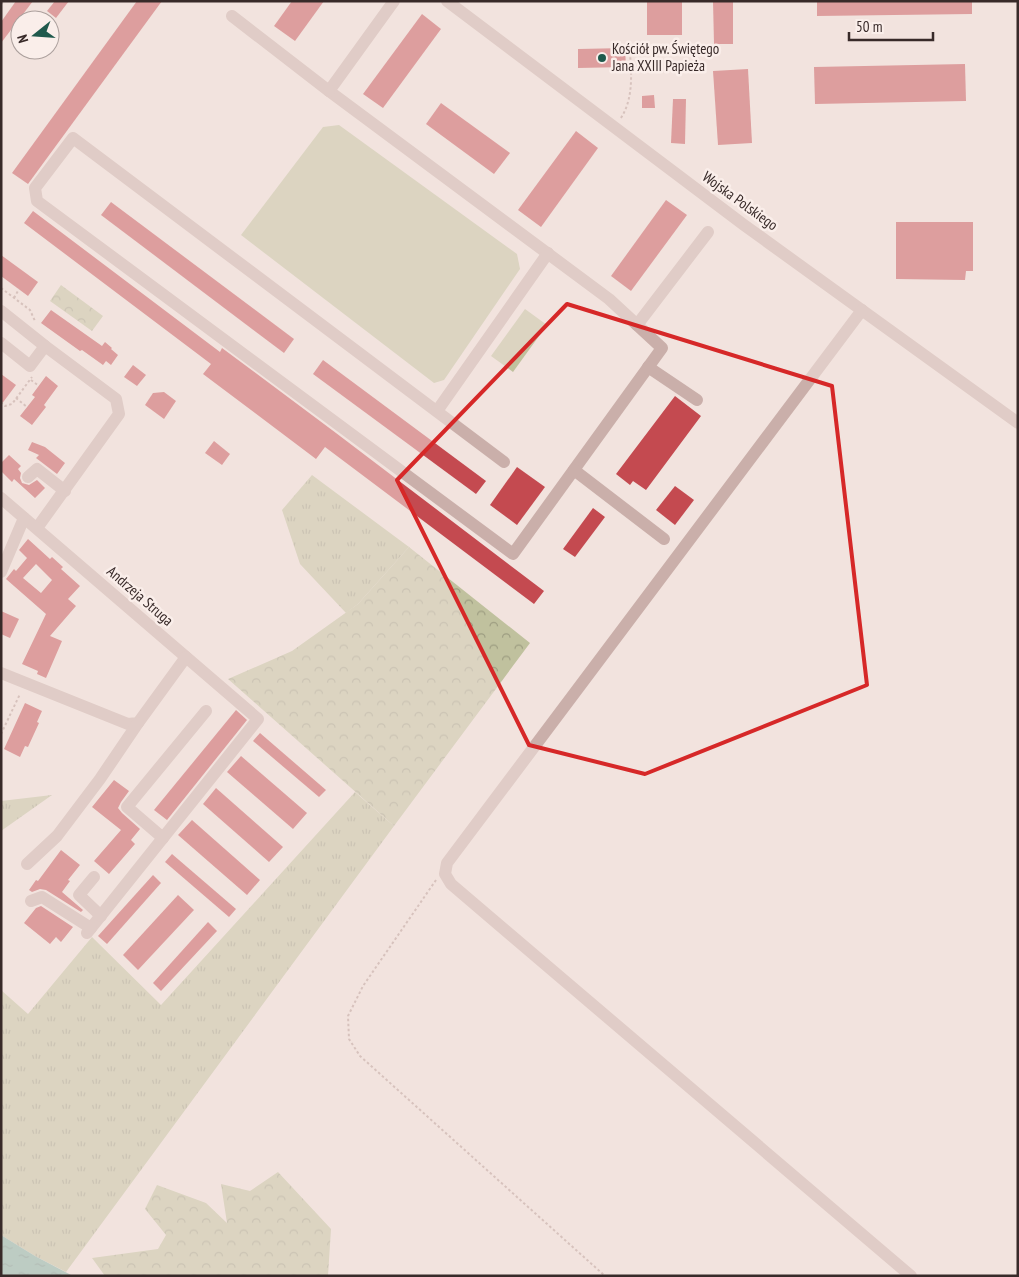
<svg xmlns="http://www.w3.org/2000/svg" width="1019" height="1277" viewBox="0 0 1019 1277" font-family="'PT Sans Narrow',sans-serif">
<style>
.grass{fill:url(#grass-tufts)}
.forest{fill:url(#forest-crowns)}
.pitch{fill:#c0c19e}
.water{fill:url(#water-ripples)}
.building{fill:#c44a50;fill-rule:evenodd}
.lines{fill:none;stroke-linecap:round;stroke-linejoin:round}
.path{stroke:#b69994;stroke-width:2;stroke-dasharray:2.5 2.5;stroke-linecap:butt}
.minor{stroke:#caafaa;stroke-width:12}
.marked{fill:none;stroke:#d62828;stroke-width:4;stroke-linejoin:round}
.poi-dot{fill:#1f594c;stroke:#faeeea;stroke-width:2}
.labels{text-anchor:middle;stroke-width:5;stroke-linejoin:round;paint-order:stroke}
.poi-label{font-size:15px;fill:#382a29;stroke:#faeeea;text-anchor:start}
.street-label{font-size:15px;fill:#382a29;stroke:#faeeea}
</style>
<defs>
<pattern id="grass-tufts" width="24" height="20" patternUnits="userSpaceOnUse" patternTransform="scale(1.25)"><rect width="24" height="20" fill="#c0c19e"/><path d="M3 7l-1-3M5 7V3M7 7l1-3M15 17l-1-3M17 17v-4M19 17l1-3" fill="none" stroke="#9d9d81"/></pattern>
<pattern id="forest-crowns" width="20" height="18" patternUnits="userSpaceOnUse" patternTransform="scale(1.25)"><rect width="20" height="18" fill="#c0c19e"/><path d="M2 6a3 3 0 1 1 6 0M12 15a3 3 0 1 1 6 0" fill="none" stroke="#9d9d81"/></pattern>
<pattern id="water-ripples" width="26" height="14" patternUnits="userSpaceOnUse" patternTransform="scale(1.25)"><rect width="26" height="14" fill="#7dafa3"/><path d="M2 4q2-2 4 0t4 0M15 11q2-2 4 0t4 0" fill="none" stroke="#678f85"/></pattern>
</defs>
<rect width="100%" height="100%" fill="#f2e3de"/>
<g class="grass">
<polygon points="312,475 409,547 358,604 346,613 300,564 282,510"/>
<polygon points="355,792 394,826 66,1272 35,1256 1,1235 1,990 28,1014 92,937 161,1005"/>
<polygon points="52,795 1,831 1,801"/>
</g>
<g class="forest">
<polygon points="61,285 103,316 92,331 50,301"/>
<polygon points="409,547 530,643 394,826 228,679 292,651 358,604"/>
<polygon points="278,1172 331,1229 328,1276 105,1276 92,1258 158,1249 166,1235 145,1209 157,1185 206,1203 227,1223 221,1184 250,1191"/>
</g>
<g class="pitch">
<polygon points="339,125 517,254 520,269 444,380 434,383 241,235 323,127"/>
<polygon points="525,309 547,325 513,372 491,356"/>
</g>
<polygon class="water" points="1,1235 35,1256 73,1276 1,1276"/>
<g class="building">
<polygon points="16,1 33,1 1,43 1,22"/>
<polygon points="55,1 69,1 56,18 47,11"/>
<polygon points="137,1 162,1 28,184 12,173"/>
<polygon points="292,1 324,1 295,41 274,26"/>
<rect x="647" y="1" width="35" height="34"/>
<polygon points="713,1 733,1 733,44 714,44"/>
<polygon points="817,1 972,1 972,14 817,16"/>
<polygon points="422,14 441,29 383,108 363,94"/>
<polygon points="625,48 626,67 578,68 578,49"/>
<polygon points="965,64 966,101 815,104 814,67"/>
<polygon points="748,69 752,143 718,145 713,71"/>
<polygon points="654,95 655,108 642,108 642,96"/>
<polygon points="673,99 686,99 685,144 671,143"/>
<polygon points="441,103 510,153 494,174 426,124"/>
<polygon points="576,131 598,148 541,227 518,210"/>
<polygon points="666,200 687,215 631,291 611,276"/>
<polygon points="111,202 294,339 284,353 101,215"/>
<polygon points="33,211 220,352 222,348 336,433 544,591 534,604 325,447 316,459 203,374 211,364 24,223"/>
<polygon points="896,222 973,222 973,271 966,271 965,280 896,279"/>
<polygon points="1,255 38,282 28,296 1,276"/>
<polygon points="51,310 102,346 105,342 112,348 111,349 118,355 111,365 106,361 103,365 82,350 80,351 41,323"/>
<polygon points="323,360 486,481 476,494 313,374"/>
<polygon points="133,365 146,375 137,386 124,377"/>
<polygon points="1,374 16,385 1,405"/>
<polygon points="46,376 58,386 44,405 46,407 32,425 20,416 35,397 32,395"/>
<polygon points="164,392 176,401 164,419 145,405 153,393"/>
<polygon points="675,396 701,416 646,490 633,481 630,485 616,474"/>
<polygon points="214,441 230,454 222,465 205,453"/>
<polygon points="32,442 45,447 65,463 57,474 36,458 39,455 28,450"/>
<polygon points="9,455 21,466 18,469 21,473 20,478 22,483 29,485 37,480 45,488 35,498 14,479 12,482 1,471 1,463"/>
<polygon points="517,467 545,487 517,525 490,505"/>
<polygon points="675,486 694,500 675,525 656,510"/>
<polygon points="593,508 605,517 575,557 563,549"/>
<path d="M28,539L50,559L52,557L63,567L61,569L80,586L68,599L76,606L50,636L62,641L46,678L37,674L38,671L22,664L46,614L6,579L14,569L16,571L27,558L19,550ZM36,564L52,580L41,593L23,578Z"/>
<polygon points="1,611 19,619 10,638 1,634"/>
<polygon points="25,703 42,711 37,722 39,723 28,747 25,746 20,757 4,749"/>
<polygon points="236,710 247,720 167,820 154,810"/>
<polygon points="260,733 326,790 319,797 253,741"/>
<polygon points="241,756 307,813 293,829 227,772"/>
<polygon points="114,780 129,791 121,802 118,808 122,813 140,829 131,840 135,844 109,874 94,861 121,830 92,807"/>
<polygon points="216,788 283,847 269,862 203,804"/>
<polygon points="192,820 260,880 247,895 178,835"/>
<polygon points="61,850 80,865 68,880 70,881 62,892 83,910 81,912 46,890 40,889 32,892 29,890 36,880 38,881"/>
<polygon points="172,854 236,909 229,917 165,862"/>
<polygon points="153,875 161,883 107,944 98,936"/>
<polygon points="178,895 194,910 138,970 123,955"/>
<polygon points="41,906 73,927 61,942 56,937 50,944 24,923 36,908"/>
<polygon points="208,922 217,931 161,991 153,983"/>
</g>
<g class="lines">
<g class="path">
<polyline points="1,4 4,1"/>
<path d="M621,118C635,96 631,67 629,42"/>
<polyline points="1,288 30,310 35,321"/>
<polyline points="14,298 19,289"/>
<polyline points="31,380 39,386"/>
<polyline points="16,398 27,407"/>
<polyline points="1,402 5,406 12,404 32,377"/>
<polyline points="1,734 20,694"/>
<polyline points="1,762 1,764"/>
<polyline points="436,880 363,986 348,1016 349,1039 360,1056 605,1276"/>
</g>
<g class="minor">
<polyline points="394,1 329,91 609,299 662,348 513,554 37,201 35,188 73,138 504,462"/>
<polyline points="447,1 744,225 1018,423"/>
<polyline points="232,16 329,91"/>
<polyline points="862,310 447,863 445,874 451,884 911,1276"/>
<polyline points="1,311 45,346 116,399 119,414 37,528"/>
<polyline points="637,325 708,232"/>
<polyline points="1,343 30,366 45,346"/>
<polyline points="648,367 697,400"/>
<polyline points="437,411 548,253"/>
<polyline points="574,470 664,539"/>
<polyline points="28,477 37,469 65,491"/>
<polyline points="1,498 258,719 87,933"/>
<polyline points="1,572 24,518"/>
<polyline points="1,673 128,724 138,723 186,657"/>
<polyline points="163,838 127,807 206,711"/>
<polyline points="27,864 57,836 100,779 138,723"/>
<polyline points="94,877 79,895 101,916"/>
<polyline points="31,901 42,897 91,928"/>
</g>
</g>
<path d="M0 0H1019V1277H0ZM567,304L832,386L867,685L645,774L529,745L397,480Z" fill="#f2e3de" fill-opacity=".55" fill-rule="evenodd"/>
<path class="marked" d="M567,304L832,386L867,685L645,774L529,745L397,480Z"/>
<circle class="poi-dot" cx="602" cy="58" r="5"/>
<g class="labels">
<g class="poi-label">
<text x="612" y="54">Kościół pw. Świętego<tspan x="612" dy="17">Jana XXIII Papieża</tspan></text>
</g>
<g class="street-label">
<text transform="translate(740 201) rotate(36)" y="5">Wojska Polskiego</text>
<text transform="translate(140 596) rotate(41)" y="5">Andrzeja Struga</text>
</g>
</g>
<rect width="1019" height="1277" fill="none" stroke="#382a29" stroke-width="5"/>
<g transform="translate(35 35) rotate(253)"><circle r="24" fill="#faeeea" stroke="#aca09d"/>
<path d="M0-4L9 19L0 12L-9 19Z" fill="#1f594c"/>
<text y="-8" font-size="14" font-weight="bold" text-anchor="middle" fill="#382a29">N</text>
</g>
<path d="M849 32v8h84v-8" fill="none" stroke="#382a29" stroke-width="2.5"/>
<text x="856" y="32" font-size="15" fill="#382a29" stroke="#faeeea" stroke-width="4" paint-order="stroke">50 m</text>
</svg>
